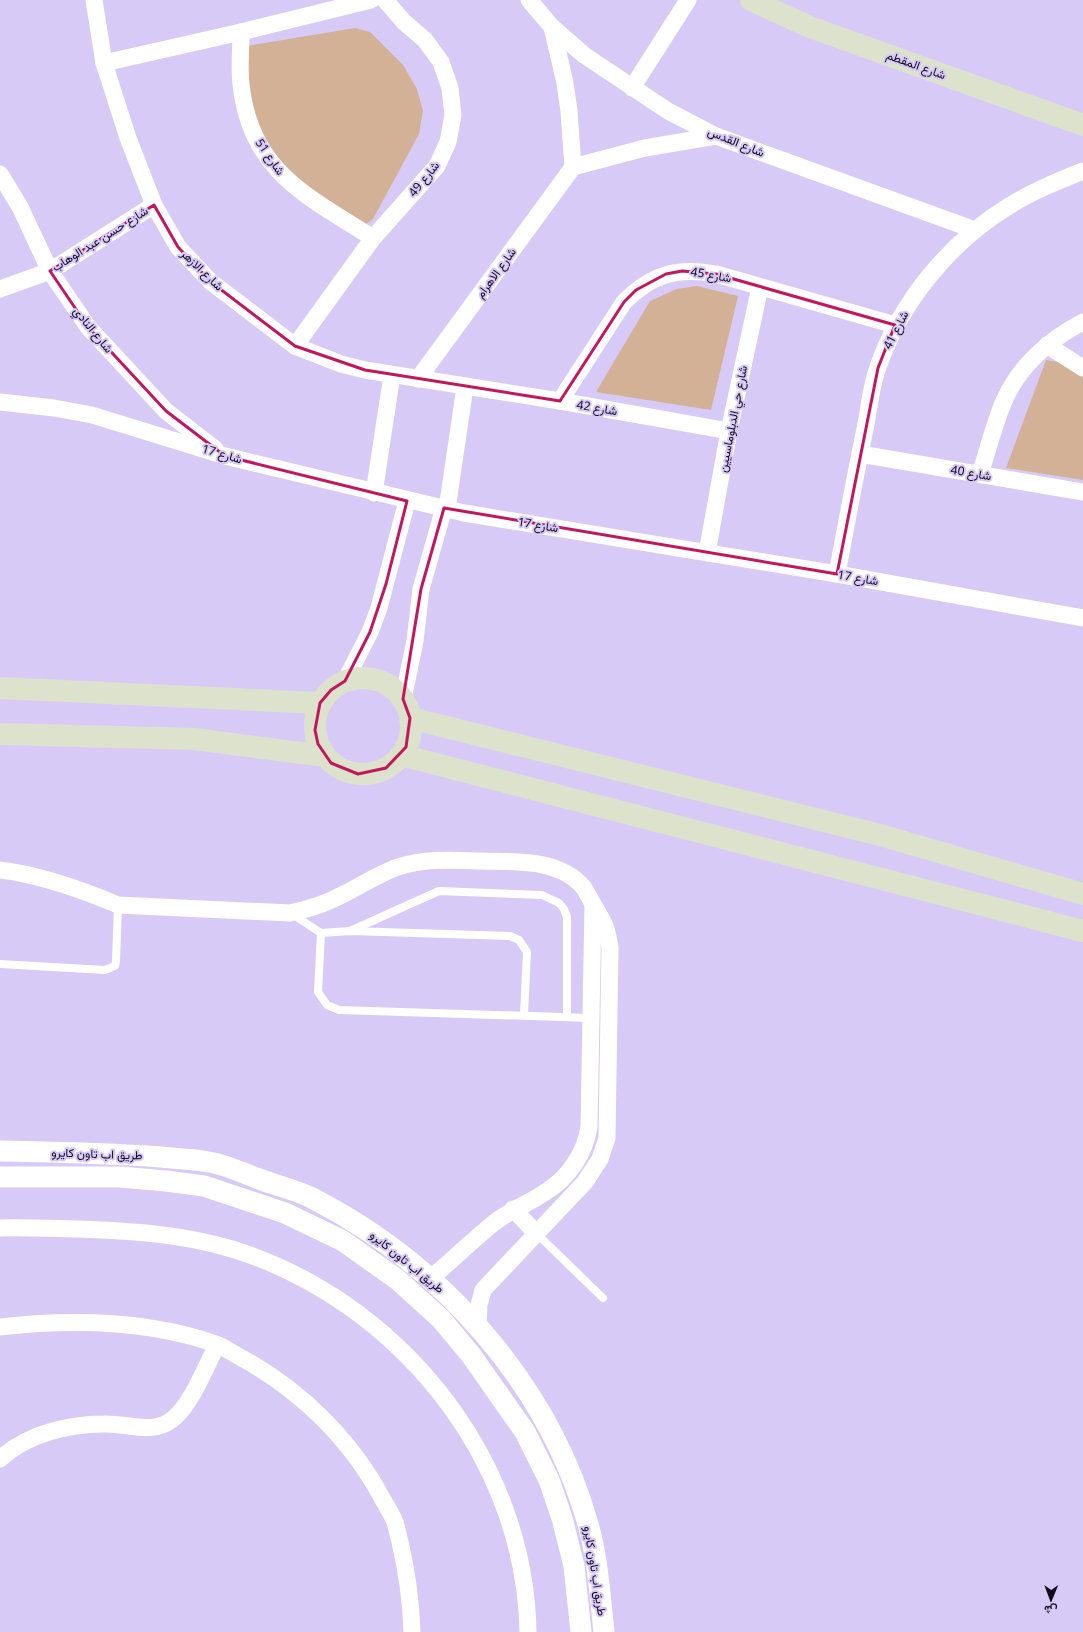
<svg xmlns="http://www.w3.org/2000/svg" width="1083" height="1632" viewBox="0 0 1083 1632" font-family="'Noto Sans',Vazirmatn,sans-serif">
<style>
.green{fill:#d2b197}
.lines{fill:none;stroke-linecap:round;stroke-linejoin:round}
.service{stroke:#fff;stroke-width:8}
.minor{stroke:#fff;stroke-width:17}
.tertiary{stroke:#fff;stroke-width:21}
.secondary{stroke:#dde2cc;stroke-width:22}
.marked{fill:none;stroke:#c2185b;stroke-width:3;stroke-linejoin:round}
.labels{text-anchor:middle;stroke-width:4;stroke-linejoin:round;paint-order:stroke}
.street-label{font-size:12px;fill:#100a1c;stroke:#d8caf7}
</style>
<rect width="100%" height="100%" fill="#d8caf7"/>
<g class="green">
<polygon points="355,28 370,32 403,65 417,89 423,111 419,134 373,219 362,227 317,210 252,130 241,47"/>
<polygon points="697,286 738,296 711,410 596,392 650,301 677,289"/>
<polygon points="1046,360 1069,364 1083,374 1083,480 1006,468"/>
</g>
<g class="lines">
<g class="service">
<polyline points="292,914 321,933 350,931 510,936 519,940 527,952 524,1015"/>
<polyline points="350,931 439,891 542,895 559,903 564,909 567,917 567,1017"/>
<polyline points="321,933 318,992 327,1005 339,1010 591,1018"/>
<polyline points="0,964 105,970 115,966 116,961 118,905"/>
<polyline points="536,1233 603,1298"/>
</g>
<g class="minor">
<polyline points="94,0 104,63 128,138 154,205 178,247 211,282 295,346 341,364 365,370 560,401 729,431"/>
<polyline points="529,0 552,27 584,55 668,111 716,136 975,230"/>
<path d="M241,32C241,49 239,67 241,84C250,171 307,196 373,238"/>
<polyline points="104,63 241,32 371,0"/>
<polyline points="632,88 688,0"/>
<polyline points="573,167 645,148 716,136"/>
<polyline points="0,174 20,207 50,271 88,327 166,411 215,449"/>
<polyline points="0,289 50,271 154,205"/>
<polyline points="1047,345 1083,368"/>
<polyline points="295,346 373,238 437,166 448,142 453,115 450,88 441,62 425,40 404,22 385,0"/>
<polyline points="418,379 573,167 569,111 565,83 552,27"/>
<path d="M560,401L624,302C652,274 677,267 716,274L895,325"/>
<polyline points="0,402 54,408 92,415 225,456 464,513 837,574 1083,618"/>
<polyline points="860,454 1083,492"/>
<path d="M980,474C988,450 994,424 1004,401C1019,366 1050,339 1083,322"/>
<polyline points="374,493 392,375"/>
<polyline points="447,509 465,387"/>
<polyline points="707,553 729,431 760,287"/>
<path d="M837,574C846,526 855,477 865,429C869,409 871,386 878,367C901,301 950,242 1009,206C1033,191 1058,181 1083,171"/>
<polyline points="345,681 370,632 379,608 407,501"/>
<polyline points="403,699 415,641 421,589 444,508"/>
<path d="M0,870C41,875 80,889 118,905L290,913C298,911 308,909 316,906C345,897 370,877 398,867C425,858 451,860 479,861C515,862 559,858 584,888C587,893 590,899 593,904C604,922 607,927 610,948L607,1138L600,1159L585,1182L483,1290L479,1305L478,1325"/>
<polyline points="513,1209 536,1233"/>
<path d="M0,1228C26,1227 53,1229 79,1229C131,1231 182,1234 232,1249C397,1300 525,1457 528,1632"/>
<path d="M431,1278C452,1260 473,1240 495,1222C512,1209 530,1203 547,1191C569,1177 585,1153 589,1127L593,905"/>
<path d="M0,1327C71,1319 147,1320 216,1344C224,1347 232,1353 240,1357C299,1389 350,1438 382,1498C386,1505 391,1513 395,1522C397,1528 398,1535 400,1542C407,1572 411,1602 412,1632"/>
<path d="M0,1459C27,1434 68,1424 104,1424C128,1423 154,1436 174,1418C192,1403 206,1366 217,1345"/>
</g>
<g class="tertiary">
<path d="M0,1151C54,1152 108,1153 161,1157C177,1159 193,1159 209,1162C227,1165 245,1174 262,1180C278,1186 296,1190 312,1198C441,1264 548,1383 588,1524C598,1559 600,1596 604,1632"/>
<polyline points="0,1177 120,1177 166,1181 204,1186 285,1213 343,1241 398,1280 441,1319 471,1355 525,1432 549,1480 562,1518 574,1566 581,1632"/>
</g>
<g class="secondary">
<polyline points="751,0 810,27 1083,125"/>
<circle cx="363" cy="726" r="48"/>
<polyline points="0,688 320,703"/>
<polyline points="410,718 880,835 1083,894"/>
<polyline points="0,734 194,739 325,756"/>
<polyline points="401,755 1083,931"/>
</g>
</g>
<path class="marked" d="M154,205L178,247L211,282L295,346L365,370L560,401L624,302L636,290L666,274L682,271L716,274L895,325L878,368L837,574L444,508L421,589L403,699L410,718L406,747L386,768L358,774L331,763L318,744L315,730L320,703L331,690L345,681L370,632L386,584L407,501L225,456L166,411L88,327L50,271Z"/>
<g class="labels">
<g class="street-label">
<text transform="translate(916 65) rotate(20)" y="4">شارع المقطم</text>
<text transform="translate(736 142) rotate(22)" y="4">شارع القدس</text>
<text transform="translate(270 157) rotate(55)" y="4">شارع 51</text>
<text transform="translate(424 179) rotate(-51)" y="4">شارع 49</text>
<text transform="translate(100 239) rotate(-32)" y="4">شارع حسن عبد الوهاب</text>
<text transform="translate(202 270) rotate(44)" y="4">شارع الازهر</text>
<text transform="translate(496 273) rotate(-54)" y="4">شارع الاهرام</text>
<text transform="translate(711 275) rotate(10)" y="4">شارع 45</text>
<text transform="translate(93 330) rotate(51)" y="4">شارع النادي</text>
<text transform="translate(896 330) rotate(-63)" y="4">شارع 41</text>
<text transform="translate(597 408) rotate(10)" y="4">شارع 42</text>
<text transform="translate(733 419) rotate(-79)" y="4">شارع حي الدبلوماسيين</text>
<text transform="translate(222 454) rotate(16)" y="4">شارع 17</text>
<text transform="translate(971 473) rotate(10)" y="4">شارع 40</text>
<text transform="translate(538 525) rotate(9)" y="4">شارع 17</text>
<text transform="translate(858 578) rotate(10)" y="4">شارع 17</text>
<text transform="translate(97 1154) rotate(2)" y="4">طريق اب تاون كايرو</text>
<text transform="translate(407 1262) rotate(39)" y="4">طريق اب تاون كايرو</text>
<text transform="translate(595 1571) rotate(81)" y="4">طريق اب تاون كايرو</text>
</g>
</g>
<g transform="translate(1051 1600) rotate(181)" stroke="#d8caf7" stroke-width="3" paint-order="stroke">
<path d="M0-3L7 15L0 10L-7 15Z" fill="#100a1c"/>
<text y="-6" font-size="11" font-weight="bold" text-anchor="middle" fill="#100a1c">ش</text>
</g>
</svg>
